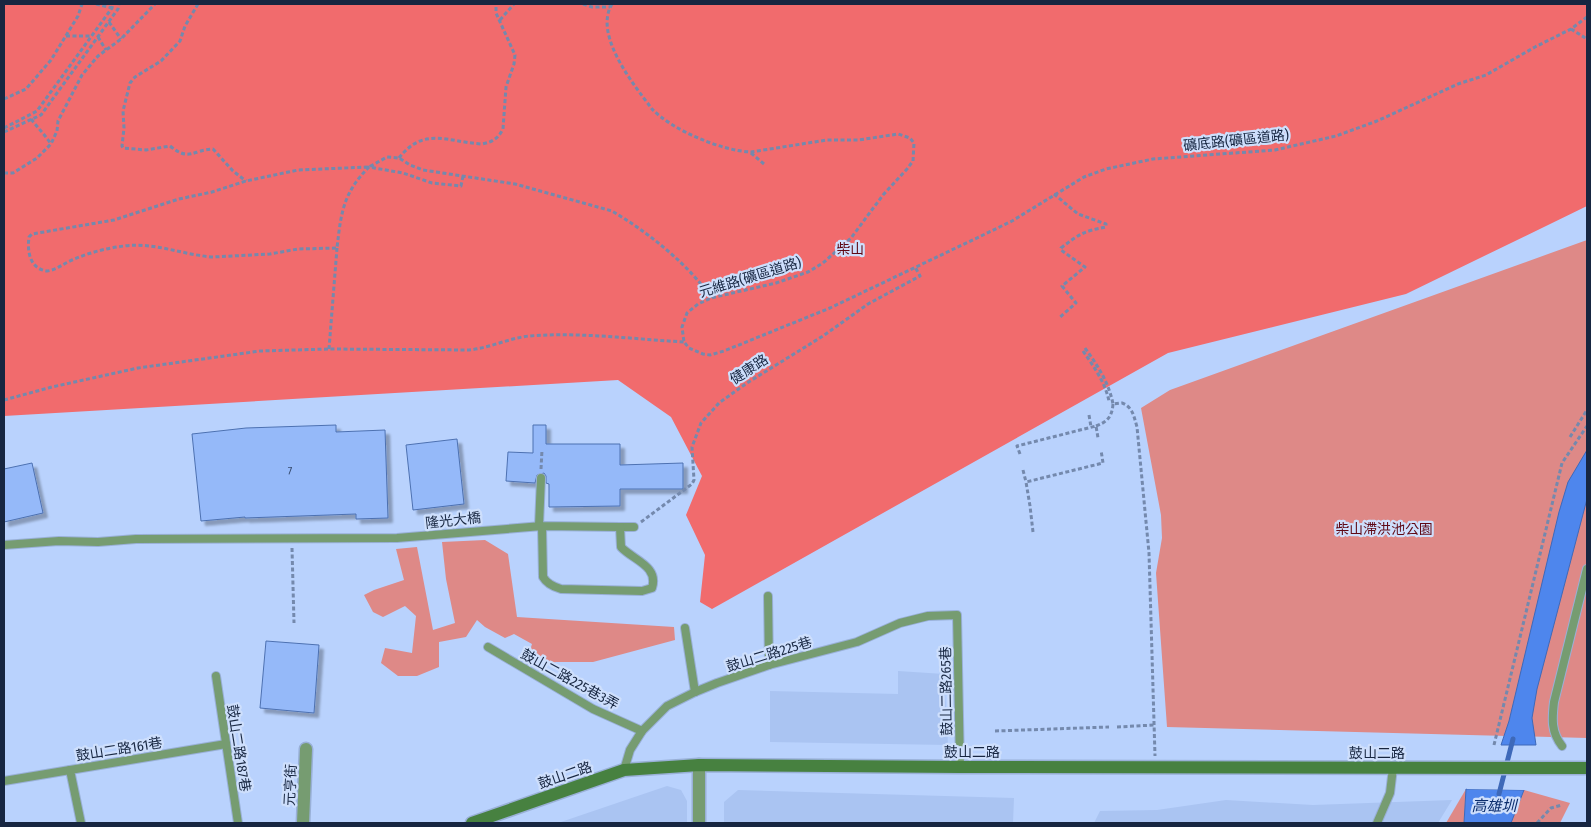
<svg xmlns="http://www.w3.org/2000/svg" width="1591" height="827" viewBox="0 0 1591 827" font-family="'Fira Sans Condensed','Noto Sans TC',sans-serif">
<style>
.built{fill:#aac4f2}
.green{fill:#de8987}
.forest{fill:#f16b6d}
.water{fill:#4e86ed;stroke:#3e69b9}
.pier{fill:#b9d2fd}
.lines{fill:none;stroke-linecap:round;stroke-linejoin:round}
.stream{stroke:#3e69b9;stroke-width:5}
.building{fill:#95b9f9;stroke:#4d71b1;filter:url(#shadow)}
.lane-casing{stroke:#99b0d7;stroke-width:10}
.street-casing{stroke:#99b0d7;stroke-width:15}
.secondary-casing{stroke:#99b0d7;stroke-width:15}
.path{stroke:#7489ad;stroke-width:3;stroke-dasharray:4 2.5;stroke-linecap:butt}
.lane{stroke:#769c71;stroke-width:8}
.street{stroke:#769c71;stroke-width:12}
.secondary{stroke:#478140;stroke-width:12}
.labels{text-anchor:middle;stroke-width:4.5;stroke-linejoin:round;paint-order:stroke}
.number-label{font-size:11px;fill:#364b6f}
.street-label{font-size:14px;fill:#172641;stroke:#cedffc}
.park-label{font-size:14px;fill:#5f0814;stroke:#cedffc}
.water-label{font-size:15px;font-style:italic;fill:#0a2c6c;stroke:#cedffc}
</style>
<defs>
<filter id="shadow"><feDropShadow dx="4.5" dy="4.5" stdDeviation="1" flood-color="#0004"/></filter>
</defs>
<rect width="100%" height="100%" fill="#b9d2fd"/>
<g class="built">
<polygon points="898,671 944,674 948,745 770,742 770,691 898,694"/>
<polygon points="667,786 681,790 687,801 687,823 558,823"/>
<polygon points="738,790 1014,798 1013,823 724,823 724,802"/>
<polygon points="1226,800 1313,805 1452,800 1438,823 1094,823 1100,811 1157,810"/>
</g>
<g class="green">
<polygon points="1587,240 1587,738 1167,727 1156,573 1162,538 1161,515 1141,408 1170,390"/>
<polygon points="485,540 508,554 517,617 674,627 675,640 593,662 556,662 538,667 526,663 532,644 514,634 505,638 485,627 477,620 466,637 439,642 439,667 417,676 398,676 381,663 385,648 412,653 416,616 405,606 383,617 373,612 364,595 374,590 404,580 396,549 417,547 433,630 455,623 446,579 442,542"/>
<polygon points="1466,789 1464,823 1446,823"/>
<polygon points="1524,790 1570,803 1560,823 1511,823"/>
</g>
<polygon class="forest" points="4,4 1587,4 1587,206 1406,294 1168,353 712,609 700,602 705,555 686,515 702,476 671,417 618,380 4,416"/>
<g class="water">
<polygon points="1587,450 1587,499 1537,689 1532,718 1536,745 1501,745 1509,721 1559,512 1568,482"/>
<polygon points="1466,789 1524,790 1511,823 1464,823"/>
</g>
<polygon class="pier" points="1468,787 1525,787 1524,790 1466,789"/>
<g class="lines">
<polyline class="stream" points="1499,794 1513,739"/>
</g>
<g class="building">
<polygon points="336,425 336,432 385,430 388,518 356,519 356,514 245,518 245,517 201,521 192,434 246,428"/>
<polygon points="533,425 546,425 546,444 620,444 620,465 683,463 683,489 620,489 620,506 549,507 549,484 546,483 546,476 544,473 537,475 535,483 506,481 508,452 533,453"/>
<polygon points="457,439 464,504 413,510 406,445"/>
<polygon points="32,463 43,513 4,522 4,469"/>
<polygon points="266,641 319,645 314,713 260,708"/>
</g>
<g class="lines">
<g class="lane-casing">
<g id="lane">
<polyline points="539,526 541,478"/>
<polyline points="620,527 634,527"/>
<path d="M4,545L59,541L98,542L136,539L397,538L542,526L620,527L621,547C633,560 659,566 652,588L642,591L561,589C554,587 547,584 543,577L542,526"/>
<polyline points="768,596 769,665"/>
<polyline points="685,628 695,692"/>
<polyline points="488,647 593,709 642,731"/>
<polyline points="216,676 238,823"/>
<path d="M1562,746C1551,732 1552,719 1554,702L1587,569"/>
<polyline points="624,770 630,750 642,731 667,706 695,692 717,683 769,665 857,642 900,623 928,616 957,615 960,767"/>
<polyline points="4,781 70,770"/>
<polyline points="81,823 70,770 226,744"/>
<polyline points="1377,823 1390,793 1393,768"/>
</g>
</g>
<g class="street-casing">
<g id="street">
<polyline points="303,823 306,749"/>
<polyline points="699,823 699,765"/>
</g>
</g>
<g class="secondary-casing">
<polyline id="secondary" points="472,823 624,770 699,765 960,767 1587,768"/>
</g>
<g class="path">
<polyline points="96,4 112,8"/>
<path d="M198,4L185,26L180,41L161,61L135,77L130,83L123,111L124,128L122,146L123,148L146,150L170,146C190,162 192,150 213,149L233,171L246,181"/>
<polyline points="583,4 592,7 610,7"/>
<path d="M612,4C593,35 634,85 652,109C672,130 722,151 751,152L827,140H859L898,134L910,138L914,143L913,161L907,169L883,195L851,238L823,263L808,272L776,283L711,298L698,304L687,313L682,327L684,342L689,348L703,354L710,355L724,351L830,308L981,236L1012,221L1084,177L1106,169L1153,159L1275,150L1336,136L1377,121L1458,84L1486,75L1535,47L1571,29L1587,17"/>
<polyline points="500,20 514,4"/>
<polyline points="109,22 121,39"/>
<polyline points="1571,29 1587,39"/>
<polyline points="66,36 92,36"/>
<polyline points="98,37 106,50"/>
<polyline points="4,99 26,89 51,60 78,16 82,4"/>
<path d="M31,119C38,128 45,135 51,144"/>
<polyline points="4,128 37,111 112,8 113,4"/>
<polyline points="4,132 41,115 118,9 119,4"/>
<polyline points="751,153 764,164"/>
<path d="M399,158C424,126 447,142 482,144C492,142 498,139 503,129L506,87L514,64L515,55L496,13V4"/>
<polyline points="4,173 13,173 37,158 51,144 57,131 58,121 82,75 98,56 121,39 155,4"/>
<path d="M463,176L461,186L432,183L403,173L369,167C343,193 341,213 337,248L298,249L270,254L213,257C183,255 155,242 124,246C107,248 88,253 72,260C63,264 56,270 47,271C30,269 27,252 29,237L32,234L114,220L179,199L212,192L246,181L298,170L369,167L387,157L399,158L410,165L423,170L515,184L612,211C646,231 690,265 711,298"/>
<path d="M1054,194L1078,214L1106,224V227C1084,231 1079,234 1061,248V250L1085,267L1062,286L1076,303L1059,318"/>
<path d="M1085,348C1098,366 1109,383 1113,404L1122,403C1133,407 1134,417 1137,427L1149,553L1155,756"/>
<polyline points="329,349 337,248"/>
<path d="M1083,351C1094,367 1105,382 1109,401"/>
<path d="M4,400L52,387L138,368L260,351L329,349L469,350C490,348 509,338 529,336C580,332 633,339 684,342"/>
<polyline points="1089,415 1091,427"/>
<path d="M1096,426C1107,422 1112,417 1113,404"/>
<polyline points="1570,437 1587,410"/>
<polyline points="1020,454 1017,446 1096,426 1098,438"/>
<polyline points="541,469 542,450"/>
<polyline points="1023,470 1026,482"/>
<polyline points="641,522 692,484 694,480 692,447 701,423 719,403 747,383 823,336 868,304 920,276 915,267"/>
<polyline points="1033,532 1030,506 1026,482 1103,463 1101,450"/>
<polyline points="292,548 294,623"/>
<polyline points="1117,727 1154,725"/>
<polyline points="995,731 1109,727"/>
<polyline points="1494,745 1562,463 1587,426"/>
<polyline points="1537,823 1551,808 1562,805"/>
</g>
<use href="#lane" class="lane"/>
<use href="#street" class="street"/>
<use href="#secondary" class="secondary"/>
</g>
<g class="labels">
<g class="number-label">
<text x="290" y="475">7</text>
</g>
<g class="street-label">
<text transform="translate(1236 140) rotate(-6)" y="5">礦底路(礦區道路)</text>
<text transform="translate(750 277) rotate(-17)" y="5">元維路(礦區道路)</text>
<text transform="translate(749 369) rotate(-33)" y="5">健康路</text>
<text transform="translate(453 520) rotate(-6)" y="5">隆光大橋</text>
<text transform="translate(769 654) rotate(-17)" y="5">鼓山二路225巷</text>
<text transform="translate(570 679) rotate(29)" y="5">鼓山二路225巷3弄</text>
<text transform="translate(946 691) rotate(-91)" y="5">鼓山二路265巷</text>
<text transform="translate(239 748) rotate(81)" y="5">鼓山二路187巷</text>
<text transform="translate(119 749) rotate(-9)" y="5">鼓山二路161巷</text>
<text x="972" y="757">鼓山二路</text>
<text x="1377" y="758">鼓山二路</text>
<text transform="translate(565 775) rotate(-19)" y="5">鼓山二路</text>
<text transform="translate(290 785) rotate(-87)" y="5">元亨街</text>
</g>
<g class="park-label">
<text x="850" y="254">柴山</text>
<text x="1384" y="534">柴山滯洪池公園</text>
</g>
<g class="water-label">
<text x="1494" y="811">高雄圳</text>
</g>
</g>
<rect width="1591" height="827" fill="none" stroke="#172641" stroke-width="10"/>
</svg>
